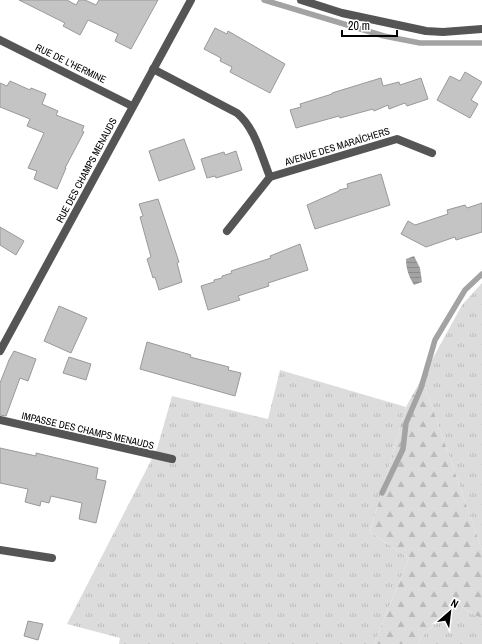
<svg xmlns="http://www.w3.org/2000/svg" width="482" height="644" viewBox="0 0 482 644" font-family="'Archivo Narrow',sans-serif">
<style>
.grass{fill:url(#grass-tufts)}
.forest{fill:url(#forest-firs)}
.water{fill:url(#water-rules)}
.lines{fill:none;stroke-linecap:round;stroke-linejoin:round}
.stream{stroke:#a3a3a3;stroke-width:5.5}
.building{fill:#c4c4c4;stroke:#999}
.lane{stroke:#555;stroke-width:8}
.street{stroke:#555;stroke-width:8}
.labels{text-anchor:middle;stroke-width:3;stroke-linejoin:round;paint-order:stroke}
.street-label{font-size:10px;fill:#000;stroke:#fff}
</style>
<defs>
<pattern id="grass-tufts" width="24" height="20" patternUnits="userSpaceOnUse"><rect width="24" height="20" fill="#dcdcdc"/><path d="M3 7l-1-3M5 7V3M7 7l1-3M15 17l-1-3M17 17v-4M19 17l1-3" fill="none" stroke="#bbb"/></pattern>
<pattern id="forest-firs" width="22" height="20" patternUnits="userSpaceOnUse"><rect width="22" height="20" fill="#dcdcdc"/><path d="M5 1l3.5 6h-7zM16 11l3.5 6h-7z" fill="#bbb"/></pattern>
<pattern id="water-rules" width="6" height="5" patternUnits="userSpaceOnUse"><rect width="6" height="5" fill="#a3a3a3"/><path d="M0 2.5h6" fill="none" stroke="#8b8b8b"/></pattern>
</defs>
<rect width="100%" height="100%" fill="#fff"/>
<g class="grass">
<polygon points="482,283 482,550 422,378 462,305"/>
<polygon points="280,370 406,407 370,532 409,558 374,644 119,644 120,638 67,624 157,449 172,396 268,419"/>
<polygon points="457,604 482,619 482,644 417,644 425,633"/>
</g>
<polygon class="forest" points="422,378 482,550 482,619 457,604 425,633 417,644 374,644 409,558 370,532 406,407"/>
<path class="water" d="M414,256L420,268L422,282L414,285C409,277 406,269 406,259Z"/>
<g class="lines">
<g class="stream">
<polyline points="264,0 384,36 420,43 482,43"/>
<polyline points="382,493 403,449 406,423 421,388 435,340 465,290 482,274"/>
</g>
</g>
<g class="building">
<polygon points="19,0 67,0 76,5 79,0 85,0 96,5 99,0 158,0 131,49 115,41 118,34 88,20 80,35 63,26 65,23"/>
<polygon points="215,28 227,34 228,31 285,64 270,93 230,72 232,67 220,61 221,58 204,49"/>
<polygon points="465,72 482,82 471,100 478,104 470,118 437,100 450,76 460,81"/>
<polygon points="381,78 383,86 399,82 400,85 421,78 428,99 407,106 405,103 389,109 388,105 374,111 373,109 340,118 339,116 296,128 290,110 301,107 300,104 332,94 332,93"/>
<polygon points="10,81 30,90 31,88 46,94 42,104 58,111 56,115 84,126 82,131 84,132 65,168 66,168 57,189 34,179 37,171 28,168 44,133 27,126 30,119 0,107 0,83 7,86"/>
<polygon points="184,139 195,169 159,181 149,151"/>
<polygon points="236,151 242,170 216,178 215,176 207,178 201,159 224,152 225,155"/>
<polygon points="381,174 390,205 315,229 307,205 339,191 339,190 348,188 347,184"/>
<polygon points="158,199 179,262 177,263 182,282 159,290 155,277 153,278 147,259 151,257 140,217 143,216 139,204"/>
<polygon points="482,203 482,232 456,240 455,237 426,247 401,234 408,221 415,225 448,214 447,210 465,205 467,208"/>
<polygon points="0,227 24,241 16,255 0,245"/>
<polygon points="300,244 308,270 268,283 269,286 238,296 240,300 208,310 201,286 214,282 214,280 222,278 222,276 232,273 231,271 271,258 270,256"/>
<polygon points="59,306 87,318 71,353 44,341"/>
<polygon points="147,342 191,355 190,357 229,367 228,370 241,373 235,396 140,369"/>
<polygon points="14,351 36,359 28,381 20,378 6,416 0,415 0,383 9,360"/>
<polygon points="69,357 91,364 86,380 63,373"/>
<polygon points="0,448 36,456 36,453 98,468 96,479 106,481 96,523 79,519 82,503 51,496 49,503 41,501 40,506 25,502 28,489 0,483"/>
<polygon points="28,621 43,624 38,640 24,636"/>
</g>
<g class="lines">
<polyline class="lane" points="0,550 52,558"/>
<g class="street">
<polyline points="301,0 342,13 426,31 443,32 482,29"/>
<polyline points="0,40 132,106"/>
<path d="M153,69L237,113C255,128 261,155 270,177L227,231"/>
<polyline points="270,177 397,139 432,153"/>
<polyline points="0,351 191,0"/>
<polyline points="0,420 172,459"/>
</g>
</g>
<g class="labels">
<g class="street-label">
<text transform="translate(71 63) rotate(26)" y="4">RUE DE L'HERMINE</text>
<text transform="translate(337 146) rotate(-17)" y="4">AVENUE DES MARAÎCHERS</text>
<text transform="translate(86 170) rotate(-62)" y="4">RUE DES CHAMPS MENAUDS</text>
<text transform="translate(88 430) rotate(13)" y="4">IMPASSE DES CHAMPS MENAUDS</text>
</g>
</g>
<g transform="translate(450 612) rotate(28)" stroke="#ffffff" stroke-width="3" paint-order="stroke">
<path d="M0-3L7 15L0 10L-7 15Z" fill="#000000"/>
<text y="-6" font-size="11" font-weight="bold" text-anchor="middle" fill="#000000">N</text>
</g>
<path d="M342 30v6h55v-6" fill="none" stroke="#000000" stroke-width="2"/>
<text x="348" y="30" font-size="12" fill="#000000" stroke="#ffffff" stroke-width="3" paint-order="stroke">20 m</text>
</svg>
